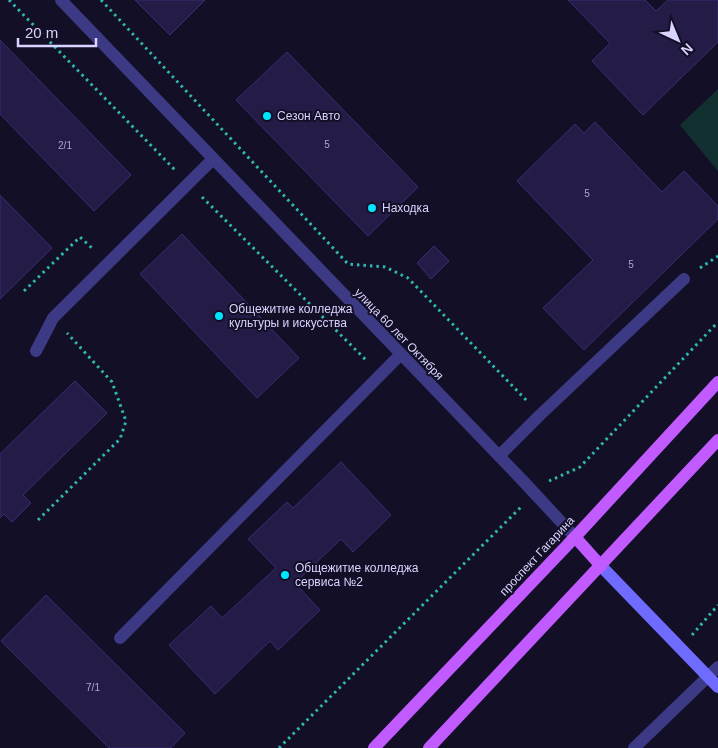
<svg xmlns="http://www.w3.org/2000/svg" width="718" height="748" viewBox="0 0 718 748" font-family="Helvetica,sans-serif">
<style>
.green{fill:#12302f}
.building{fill:#241b47;stroke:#3b2d73}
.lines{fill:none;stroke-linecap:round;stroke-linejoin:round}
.path{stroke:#2fb8b0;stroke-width:3;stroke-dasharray:2.5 4;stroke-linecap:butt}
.service{stroke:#3d3a85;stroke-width:12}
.minor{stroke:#3d3a85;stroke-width:12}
.secondary{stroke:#6f6bff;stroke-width:12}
.primary{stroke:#c25bff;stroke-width:12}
.poi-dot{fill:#00e5ff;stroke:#130f26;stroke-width:2}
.labels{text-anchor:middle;stroke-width:4;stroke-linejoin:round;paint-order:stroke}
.number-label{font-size:10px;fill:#aca6d1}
.poi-label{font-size:12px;fill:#d9d4ff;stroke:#130f26;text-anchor:start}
.street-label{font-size:12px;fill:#d9d4ff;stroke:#130f26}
</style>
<rect width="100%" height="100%" fill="#130f26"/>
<polygon class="green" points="718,89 718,171 680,125"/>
<g class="building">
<polygon points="135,0 205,0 170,35"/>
<polygon points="568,0 645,0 656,11 668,0 718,0 718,42 643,115 592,61 610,43"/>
<polygon points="0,40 131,175 94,211 0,114"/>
<polygon points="287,52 418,187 368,236 236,100"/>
<polygon points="595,122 662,192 684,171 718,206 718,219 584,350 543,308 593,260 517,181 575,124 584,133"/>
<polygon points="0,195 52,248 0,299"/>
<polygon points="182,234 299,358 257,398 140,274"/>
<polygon points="434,246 449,261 431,279 417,263"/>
<polygon points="75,381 107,413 23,495 31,503 12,522 4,514 0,518 0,454"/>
<polygon points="341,462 391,515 353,552 341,539 295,583 320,610 278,650 270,641 215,694 169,645 211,606 222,618 276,568 248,539 287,502 293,508"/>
<polygon points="46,595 185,733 171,748 109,748 1,641"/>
</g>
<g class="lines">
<g class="path">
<polyline points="9,0 175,170"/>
<polyline points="101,0 348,264 385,267 408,278 528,402"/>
<polyline points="202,197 368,362"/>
<polyline points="700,268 718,256"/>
<polyline points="24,291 80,237 94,250"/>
<polyline points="549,481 580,467 718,322"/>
<polyline points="38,520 120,439 126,421 112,382 67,333"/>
<polyline points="692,635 718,605"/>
<polyline points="279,748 521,507"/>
</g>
<g class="service">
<polyline points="36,351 53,318 213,159"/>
<polyline points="499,456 540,415 684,279"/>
<polyline points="120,638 400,355"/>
<polyline points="634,748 718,667"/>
</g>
<polyline class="minor" points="61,0 524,482 575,537"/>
<polyline class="secondary" points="601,566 718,687"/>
<g class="primary">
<polyline points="575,537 601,566"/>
<polyline points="374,748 575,537 718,382"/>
<polyline points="429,748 718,440"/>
</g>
</g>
<g class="poi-dot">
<circle cx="267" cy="116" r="5"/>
<circle cx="372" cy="208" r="5"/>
<circle cx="219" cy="316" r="5"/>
<circle cx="285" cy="575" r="5"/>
</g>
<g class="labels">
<g class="number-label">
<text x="327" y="148">5</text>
<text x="65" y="149">2/1</text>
<text x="587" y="197">5</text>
<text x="631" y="268">5</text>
<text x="93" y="691">7/1</text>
</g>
<g class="poi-label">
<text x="277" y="120">Сезон Авто</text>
<text x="382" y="212">Находка</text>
<text x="229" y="313">Общежитие колледжа<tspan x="229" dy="14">культуры и искусства</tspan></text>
<text x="295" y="572">Общежитие колледжа<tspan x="295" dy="14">сервиса №2</tspan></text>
</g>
<g class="street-label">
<text transform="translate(399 334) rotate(46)" y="4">улица 60 лет Октября</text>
<text transform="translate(537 556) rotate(-47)" y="4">проспект Гагарина</text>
</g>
</g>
<g transform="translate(678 40) rotate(136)" stroke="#130f26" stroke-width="4" paint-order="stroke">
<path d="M0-4L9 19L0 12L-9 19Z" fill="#d9d4ff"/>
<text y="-8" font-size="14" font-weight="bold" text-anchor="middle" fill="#d9d4ff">N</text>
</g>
<path d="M18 38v8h78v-8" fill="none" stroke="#d9d4ff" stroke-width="2.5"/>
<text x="25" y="38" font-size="15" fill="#d9d4ff" stroke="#130f26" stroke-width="4" paint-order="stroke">20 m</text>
</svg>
